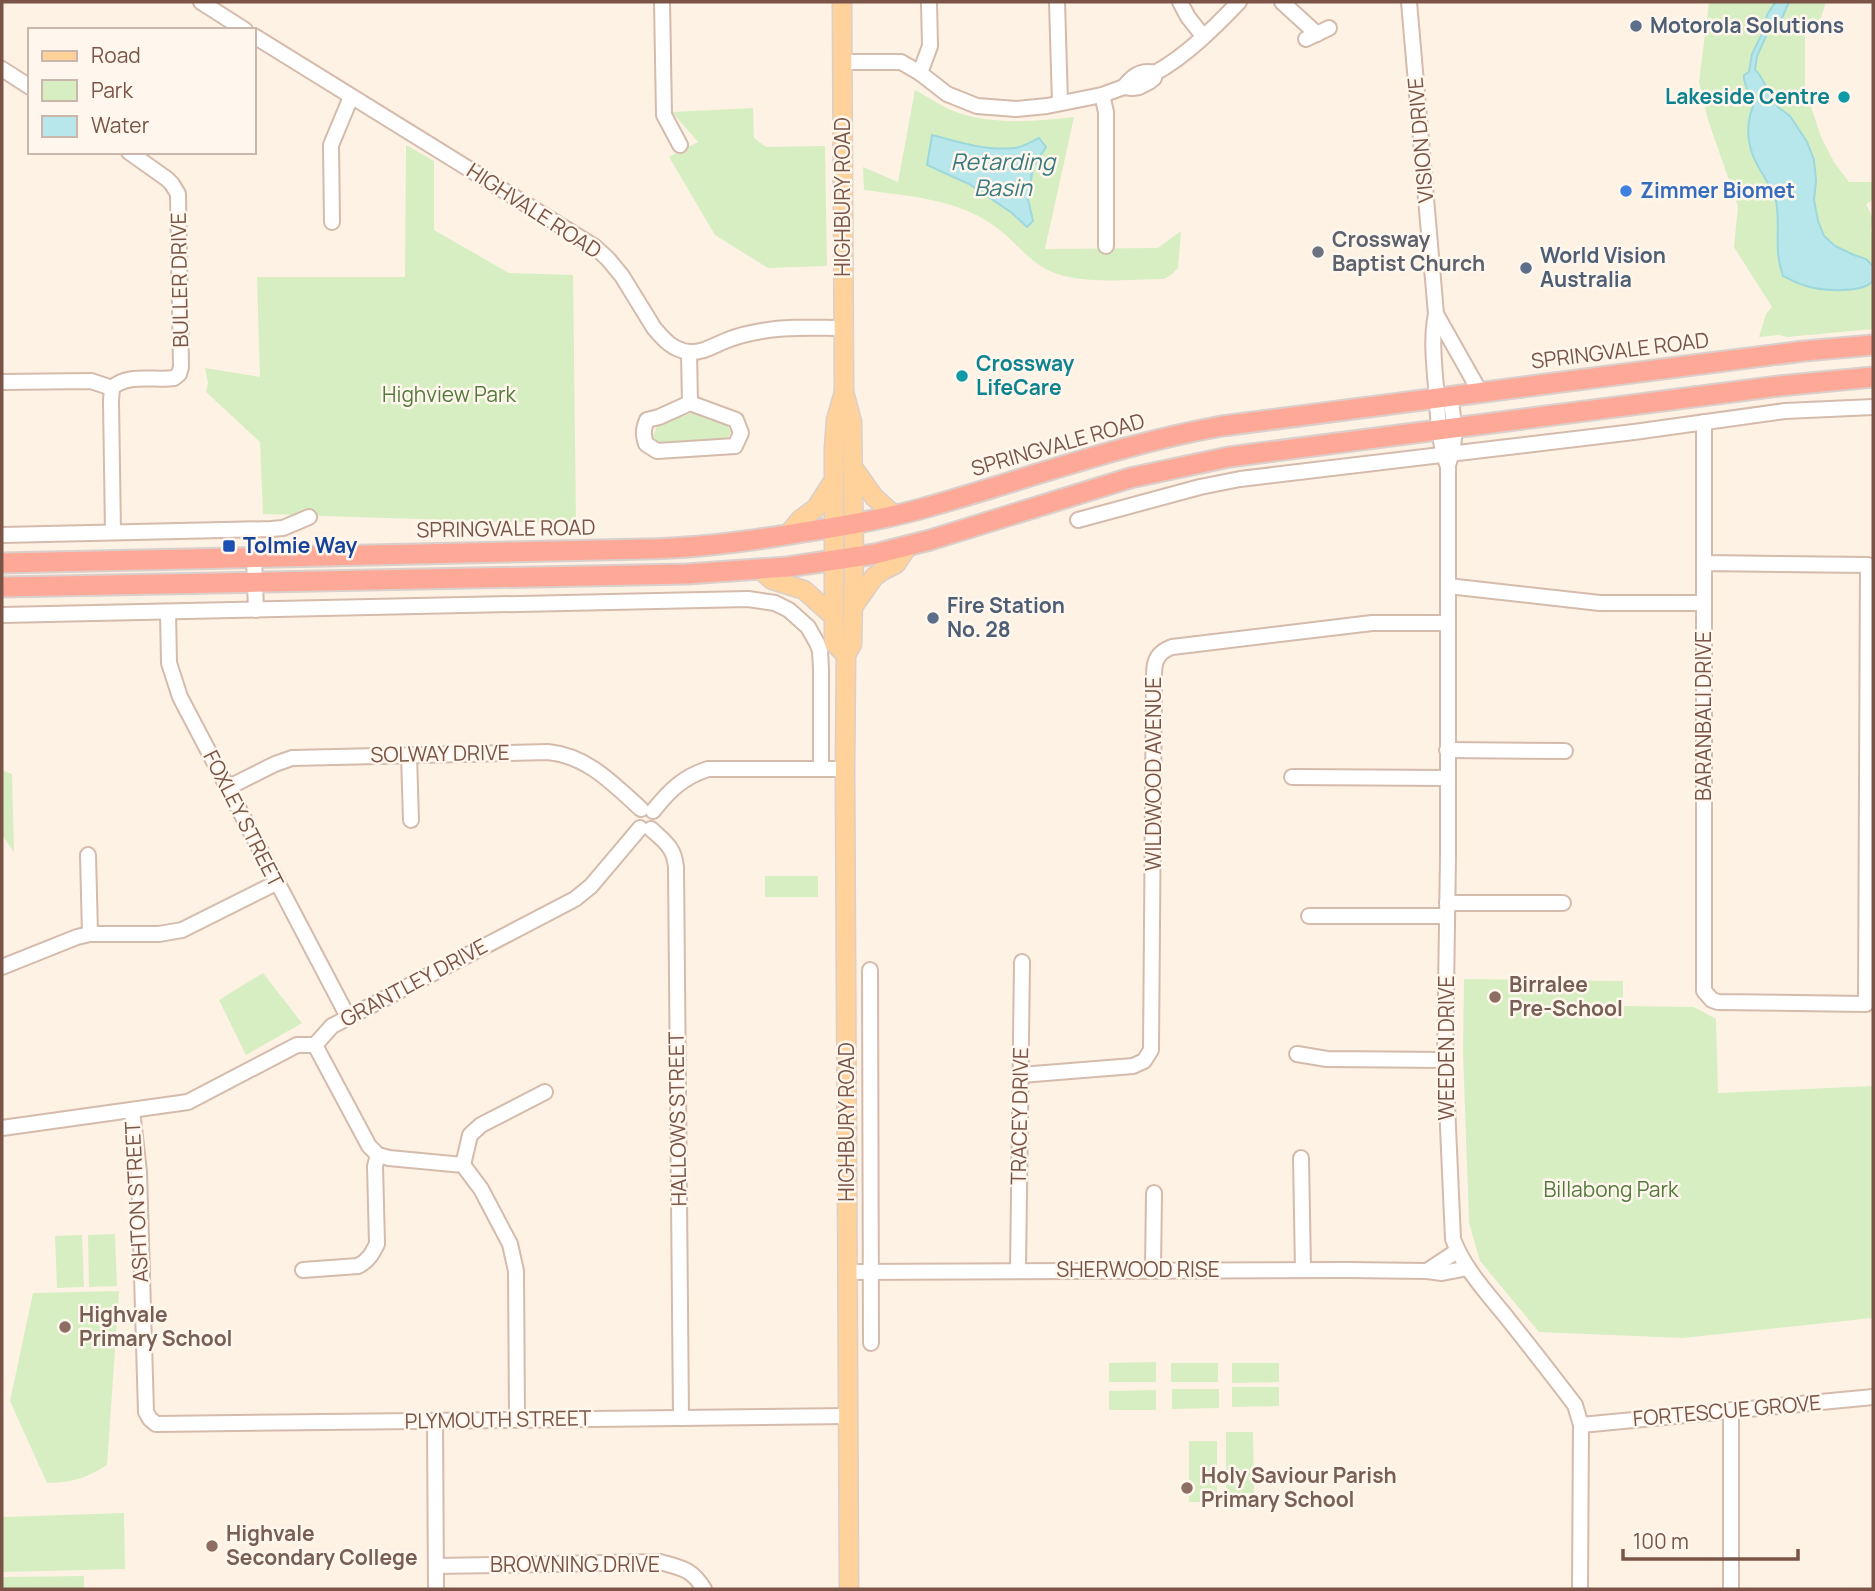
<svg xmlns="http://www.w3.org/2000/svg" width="1875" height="1591" viewBox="0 0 1875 1591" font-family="Manrope,sans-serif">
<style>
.green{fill:#d7eec2}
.water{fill:#b7e7ea;stroke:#9dd8dd;stroke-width:2}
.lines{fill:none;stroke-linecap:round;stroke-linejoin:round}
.minor-casing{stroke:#d4bbac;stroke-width:18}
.major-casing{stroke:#dacfcb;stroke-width:21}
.highway-casing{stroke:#dacfcb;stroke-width:23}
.minor{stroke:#fff;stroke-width:14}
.major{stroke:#ffd19b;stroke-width:18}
.highway{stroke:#fea997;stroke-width:19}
.service-dot{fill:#5c6f8a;stroke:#fff7ed;stroke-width:2.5}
.culture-dot{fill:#0f9aa8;stroke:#fff7ed;stroke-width:2.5}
.shop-dot{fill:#3f7fe0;stroke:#fff7ed;stroke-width:2.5}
.worship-dot{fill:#6b7280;stroke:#fff7ed;stroke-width:2.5}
.transit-dot{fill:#1a4fb4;stroke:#fff7ed;stroke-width:2.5}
.education-dot{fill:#8d6e63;stroke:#fff7ed;stroke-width:2.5}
.labels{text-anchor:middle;stroke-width:5;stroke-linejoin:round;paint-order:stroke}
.service-label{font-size:21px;font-weight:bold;fill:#4e5e75;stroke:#fff7ed;text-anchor:start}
.culture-label{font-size:21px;font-weight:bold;fill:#0d838f;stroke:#fff7ed;text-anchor:end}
.street-label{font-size:21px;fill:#7a5547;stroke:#fff7ed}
.shop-label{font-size:21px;font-weight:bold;fill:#366cbe;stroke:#fff7ed;text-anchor:start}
.worship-label{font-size:21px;font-weight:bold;fill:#5b616d;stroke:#fff7ed;text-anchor:start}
.park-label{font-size:21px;fill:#537a3c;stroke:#fff7ed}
.transit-label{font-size:21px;font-weight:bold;fill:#164399;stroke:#fff7ed;text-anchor:start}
.education-label{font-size:21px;font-weight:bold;fill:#785e54;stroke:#fff7ed;text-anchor:start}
.water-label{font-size:23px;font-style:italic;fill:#3a7b81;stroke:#fff7ed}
</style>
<rect width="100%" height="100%" fill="#fef2e5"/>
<g class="green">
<polygon points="1709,2 1826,2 1820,21 1809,25 1805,32 1805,88 1821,137 1834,162 1849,182 1873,182 1873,200 1866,204 1873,218 1871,232 1873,233 1873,329 1787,337 1779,335 1759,337 1766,314 1772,307 1734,247 1738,206 1708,120 1699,82"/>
<path d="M915,90C930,98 944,108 959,113C993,125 1039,121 1074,117L1045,249L1158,248L1181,231L1178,268L1171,275L1164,279C1129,279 1083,285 1052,272C1028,262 1014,239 993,225C957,199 907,196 864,190L863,167L898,182Z"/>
<polygon points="753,108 754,138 766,147 825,146 827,266 768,268 715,235 669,157 698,142 672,112"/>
<polygon points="406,145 434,161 434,230 509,273 573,275 576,524 263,514 260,442 206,392 208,383 205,368 260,377 257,277 405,277"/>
<polygon points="694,412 709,420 726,423 731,432 726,442 660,444 653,437 657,426"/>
<polygon points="2,770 12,774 14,852 2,835"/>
<rect x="765" y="876" width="53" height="21"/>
<polygon points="263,973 302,1023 246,1055 219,1000"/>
<polygon points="1464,979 1623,981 1623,1006 1694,1007 1716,1019 1718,1093 1873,1086 1873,1318 1683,1338 1539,1332 1480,1261 1469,1223 1463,1052"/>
<polygon points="115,1234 117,1286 89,1287 88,1235"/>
<polygon points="82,1235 84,1287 57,1288 55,1236"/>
<path d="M119,1291L107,1465C84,1479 74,1482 47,1483L10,1401L33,1293Z"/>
<polygon points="1156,1362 1156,1382 1109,1382 1109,1363"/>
<rect x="1171" y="1363" width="47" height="19"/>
<polygon points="1232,1363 1279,1363 1279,1382 1232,1383"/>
<polygon points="1232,1387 1279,1387 1279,1406 1232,1407"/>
<polygon points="1172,1389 1219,1389 1219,1408 1172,1409"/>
<polygon points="1156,1390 1156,1410 1109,1410 1109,1391"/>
<polygon points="1226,1432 1253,1432 1254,1493 1226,1493"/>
<rect x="1189" y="1441" width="28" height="61"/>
<polygon points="124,1513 125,1569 2,1572 2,1517"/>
<polygon points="84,1576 84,1589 2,1589 2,1577"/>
</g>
<g class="water">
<path d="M1778,2H1789L1779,25L1767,34L1757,56L1755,70L1759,74L1778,107L1790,116L1807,142L1814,160L1816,181L1814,200L1818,221L1824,236L1835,246L1854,255L1866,259L1873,266V281C1861,294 1820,291 1803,285C1796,283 1790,279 1783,276C1773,249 1781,226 1776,201C1773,187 1757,169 1752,153C1748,141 1747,128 1750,116C1750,112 1753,109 1753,105C1753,95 1743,87 1744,75L1749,72L1752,54L1763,32L1767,15L1774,4Z"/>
<path d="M932,135C957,142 987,151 1014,148C1022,148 1031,142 1039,138L1046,147L1033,167L1028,199L1033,221L1027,227L1012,213L969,184L927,165Z"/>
</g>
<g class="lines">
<g class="minor-casing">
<g id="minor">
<polyline points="201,2 245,30"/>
<polyline points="662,2 664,115 680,145"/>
<polyline points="1057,2 1060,103"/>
<polyline points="1180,2 1188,17 1203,36"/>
<polyline points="1282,2 1317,34"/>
<path d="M1409,2L1436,314C1431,338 1434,363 1436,387C1438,413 1438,439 1447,464"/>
<path d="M254,36L595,247L608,259L622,276L654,328C664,340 673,350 689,352C702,353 713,346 725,341C737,336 749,333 762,331C788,326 817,328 843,328"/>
<polyline points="1306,39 1329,28"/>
<path d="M843,62H901L920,73L947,94L977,106L1016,109L1047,106L1102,95L1124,87L1132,88L1139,87L1149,82L1154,78L1155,73C1186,56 1215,27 1239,2"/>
<polyline points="2,69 30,87"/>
<polyline points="920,73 930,46 929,2"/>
<path d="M1124,87C1132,76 1141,69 1155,73"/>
<polyline points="1102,95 1106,112 1106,246"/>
<polyline points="332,222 331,145 351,97"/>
<polyline points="1436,314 1480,392"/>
<polyline points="689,352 690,403"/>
<polyline points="2,382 91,381 112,388"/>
<path d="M112,388C127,373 155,381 174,378L179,374L181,367L178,194L172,184L167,179L129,152"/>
<polyline points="112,388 111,401 113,532"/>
<path d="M1450,395C1454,425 1458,436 1448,465V855L1445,1060L1453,1239C1464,1269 1488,1294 1508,1319C1531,1348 1553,1376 1575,1405L1581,1425L1580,1589"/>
<path d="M690,403L736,420L741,433L735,446L657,451L646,444C643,435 643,429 647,420L659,417Z"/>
<polyline points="1704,422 1704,991 1712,1000 1718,1002 1866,1004 1868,565 1704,563"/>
<polyline points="1078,520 1200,487 1240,479 1634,432 1785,411 1873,407"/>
<polyline points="2,535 271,529 283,528 309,517"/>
<polyline points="254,557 256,610"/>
<polyline points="1448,586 1600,603 1704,603"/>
<polyline points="168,612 169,663 180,697 348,1017"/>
<polyline points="2,615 748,599 775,603 789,610 808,627 817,643 820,651 821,669 821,768"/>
<polyline points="1447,750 1565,751"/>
<polyline points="409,755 411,820"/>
<polyline points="1292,777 1447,778"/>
<path d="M227,788L275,764L292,758L548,752C588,756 613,784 641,809"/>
<path d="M653,811C670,790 683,777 708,769H845"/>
<path d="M651,829C665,842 674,847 676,867L681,1418"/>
<polyline points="88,855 90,934"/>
<polyline points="1447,903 1563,903"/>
<polyline points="1309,916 1447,916"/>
<polyline points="2,967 77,937 90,934 159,934 182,930 276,883"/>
<polyline points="870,970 871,1343"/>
<polyline points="315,1045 369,1146 378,1155 389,1158 463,1165 481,1189 510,1244 516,1271 517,1419"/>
<polyline points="1297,1054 1327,1059 1445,1060"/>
<path d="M1021,1075L1133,1066L1144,1061L1151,1050L1154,675C1154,660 1158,652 1172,647L1372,623H1448"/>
<polyline points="132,1110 139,1172 146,1412 150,1419 156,1424 849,1416"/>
<polyline points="2,1128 188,1102 297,1045 315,1045 332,1026 575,899 591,886 640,828"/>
<polyline points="1301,1158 1303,1270"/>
<polyline points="463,1165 470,1135 481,1125 545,1092"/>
<path d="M303,1270L358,1266C368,1261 372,1254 377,1244L375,1166L378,1155"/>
<polyline points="1018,1270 1022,962"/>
<polyline points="1153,1270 1154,1193"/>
<polyline points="1427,1271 1457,1251"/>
<polyline points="848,1272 1347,1270 1427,1271 1442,1273 1468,1268"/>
<polyline points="435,1421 436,1589"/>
<polyline points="1581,1425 1873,1397"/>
<path d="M436,1566L660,1562C682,1568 692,1569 704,1589"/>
<polyline points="1731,1589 1731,1410"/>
</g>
</g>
<g class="major-casing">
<g id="major">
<polyline points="842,2 844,392 836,420 834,448 834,643 846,655"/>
<polyline points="844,392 852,422 854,558 852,644 846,655 845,769 849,1589"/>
<polyline points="852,466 874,497 894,515"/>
<polyline points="787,535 801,519 816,508 832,483"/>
<polyline points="761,570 772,580 804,590 833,616"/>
<polyline points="853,607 874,577 882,571 896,564 908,546"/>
</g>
</g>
<g class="highway-casing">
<g id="highway">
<path d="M2,563L645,549C698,548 751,541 804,532C844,526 885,519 924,508C1024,480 1120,444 1222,426L1709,363L1804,351L1873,345"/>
<polyline points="2,587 687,574 787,567 875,554 930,540 1130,478 1229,457 1779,386 1873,377"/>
</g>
</g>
<use href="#minor" class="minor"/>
<use href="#major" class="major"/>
<use href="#highway" class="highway"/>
</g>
<g class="service-dot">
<circle cx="1636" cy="26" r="7"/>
<circle cx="1526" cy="268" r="7"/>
<circle cx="933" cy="618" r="7"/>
</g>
<g class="culture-dot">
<circle cx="1844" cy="97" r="7"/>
<circle cx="962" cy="376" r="7"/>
</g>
<circle class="shop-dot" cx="1626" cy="191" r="7"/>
<circle class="worship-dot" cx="1318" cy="252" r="7"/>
<rect class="transit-dot" x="222" y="539" width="14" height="14" rx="3.5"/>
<g class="education-dot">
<circle cx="1495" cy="997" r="7"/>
<circle cx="65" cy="1327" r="7"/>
<circle cx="1187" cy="1488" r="7"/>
<circle cx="212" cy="1546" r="7"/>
</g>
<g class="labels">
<g class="service-label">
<text x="1650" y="33">Motorola Solutions</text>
<text x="1540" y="263">World Vision<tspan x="1540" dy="24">Australia</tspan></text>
<text x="947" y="613">Fire Station<tspan x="947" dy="24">No. 28</tspan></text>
</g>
<g class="culture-label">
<text x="1830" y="104">Lakeside Centre</text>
<text x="976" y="371" text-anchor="start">Crossway<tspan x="976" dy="24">LifeCare</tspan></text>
</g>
<g class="street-label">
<text transform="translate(1421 140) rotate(-95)" y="7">VISION DRIVE</text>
<text transform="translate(843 197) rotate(-90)" y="7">HIGHBURY ROAD</text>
<text transform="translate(534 211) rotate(33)" y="7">HIGHVALE ROAD</text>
<text transform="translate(180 280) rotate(-91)" y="7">BULLER DRIVE</text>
<text transform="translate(1620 351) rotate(-7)" y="7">SPRINGVALE ROAD</text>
<text transform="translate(1058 445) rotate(-16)" y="7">SPRINGVALE ROAD</text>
<text transform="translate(506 529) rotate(-1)" y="7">SPRINGVALE ROAD</text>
<text transform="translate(1704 716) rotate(-90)" y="7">BARANBALI DRIVE</text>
<text transform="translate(440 754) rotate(-1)" y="7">SOLWAY DRIVE</text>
<text transform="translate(1154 774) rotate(-90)" y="7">WILDWOOD AVENUE</text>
<text transform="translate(243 819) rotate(63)" y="7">FOXLEY STREET</text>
<text transform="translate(414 983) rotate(-28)" y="7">GRANTLEY DRIVE</text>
<text transform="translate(1447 1048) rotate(-90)" y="7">WEEDEN DRIVE</text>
<text transform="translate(1020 1116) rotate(-89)" y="7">TRACEY DRIVE</text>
<text transform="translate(678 1119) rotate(-91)" y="7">HALLOWS STREET</text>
<text transform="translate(847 1122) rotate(-90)" y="7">HIGHBURY ROAD</text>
<text transform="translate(137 1202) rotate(-93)" y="7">ASHTON STREET</text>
<text x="1138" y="1277">SHERWOOD RISE</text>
<text transform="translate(1727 1411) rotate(-5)" y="7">FORTESCUE GROVE</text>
<text transform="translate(498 1420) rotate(-1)" y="7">PLYMOUTH STREET</text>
<text x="575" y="1572">BROWNING DRIVE</text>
</g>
<g class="shop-label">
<text x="1640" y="198">Zimmer Biomet</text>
</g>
<g class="worship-label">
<text x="1332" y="247">Crossway<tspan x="1332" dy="24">Baptist Church</tspan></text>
</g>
<g class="park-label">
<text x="449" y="402">Highview Park</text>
<text x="1611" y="1197">Billabong Park</text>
</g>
<g class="transit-label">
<text x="243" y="553">Tolmie Way</text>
</g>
<g class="education-label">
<text x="1509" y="992">Birralee<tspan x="1509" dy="24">Pre-School</tspan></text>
<text x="79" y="1322">Highvale<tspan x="79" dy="24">Primary School</tspan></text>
<text x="1201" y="1483">Holy Saviour Parish<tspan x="1201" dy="24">Primary School</tspan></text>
<text x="226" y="1541">Highvale<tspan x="226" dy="24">Secondary College</tspan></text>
</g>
<g class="water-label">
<text x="1003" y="170">Retarding<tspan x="1003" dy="26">Basin</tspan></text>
</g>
</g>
<rect width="1875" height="1591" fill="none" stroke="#7a5547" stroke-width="7"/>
<rect x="28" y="28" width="228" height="126" fill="#fff7ed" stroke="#cab6ab" stroke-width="2"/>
<rect x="42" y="51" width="35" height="10" fill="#ffd19b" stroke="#cab6ab" stroke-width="2"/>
<text x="91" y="63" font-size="21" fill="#7a5547">Road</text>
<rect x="42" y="80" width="35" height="21" fill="#d7eec2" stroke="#cab6ab" stroke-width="2"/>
<text x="91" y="98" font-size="21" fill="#7a5547">Park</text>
<rect x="42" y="116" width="35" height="21" fill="#b7e7ea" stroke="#cab6ab" stroke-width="2"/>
<text x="91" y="133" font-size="21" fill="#7a5547">Water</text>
<path d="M1623 1549v10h175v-10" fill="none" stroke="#7a5547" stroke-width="3.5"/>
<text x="1633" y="1549" font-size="21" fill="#7a5547" stroke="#fff7ed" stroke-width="5" paint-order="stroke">100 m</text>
</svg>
